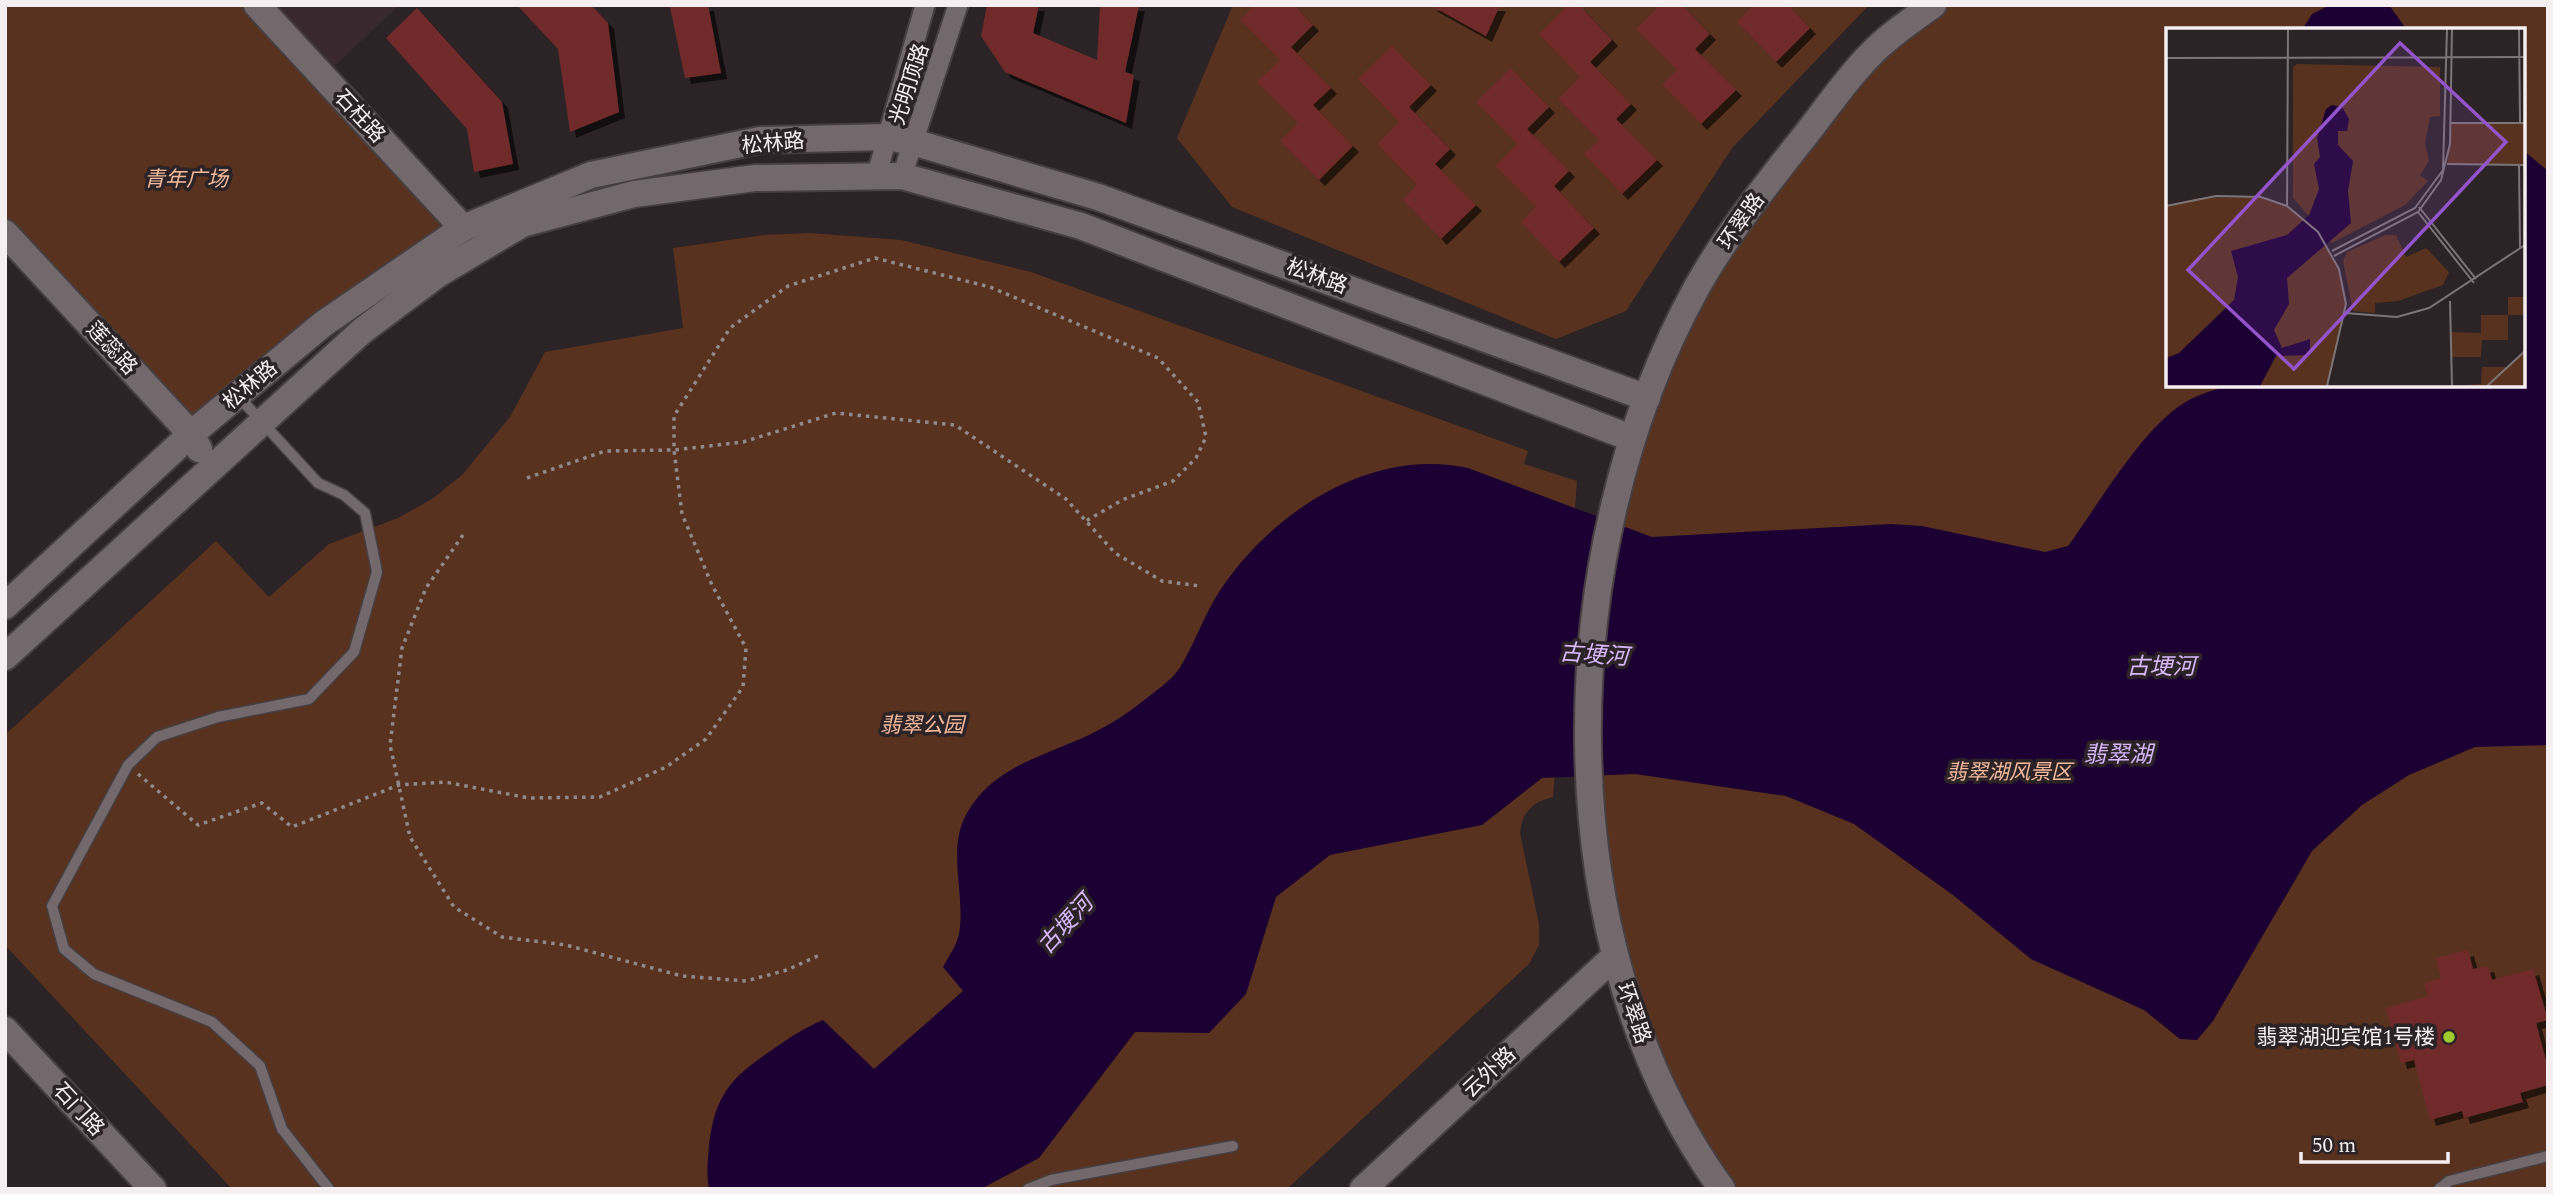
<svg xmlns="http://www.w3.org/2000/svg" width="2553" height="1194" viewBox="0 0 2553 1194" font-family="Spectral,'Noto Sans SC',serif">
<style>
.built{fill:#39292e}
.green{fill:#58321e;fill-rule:evenodd}
.water{fill:#1c0033}
.building{fill:#702a2b;filter:url(#shadow)}
.lines{fill:none;stroke-linecap:round;stroke-linejoin:round}
.lane-casing{stroke:#463e41;stroke-width:13}
.street-casing{stroke:#463e41;stroke-width:23}
.secondary-casing{stroke:#463e41;stroke-width:30}
.path{stroke:#918a8c;stroke-width:3.5;stroke-dasharray:3.5 5;stroke-linecap:butt}
.lane{stroke:#73686b;stroke-width:10}
.street{stroke:#73686b;stroke-width:19}
.secondary{stroke:#73686b;stroke-width:26}
.poi-dot{fill:#9fca2d;stroke:#2c2326;stroke-width:2.5}
.labels{text-anchor:middle;stroke-width:7;stroke-linejoin:round;paint-order:stroke}
.street-label{font-size:21px;fill:#f5eff1;stroke:#2c2326}
.park-label{font-size:21px;font-style:italic;fill:#f4ba9d;stroke:#2c2326}
.poi-label{font-size:21px;fill:#f5eff1;stroke:#2c2326;text-anchor:end}
.water-label{font-size:23px;font-style:italic;fill:#d8b7fe;stroke:#2c2326}
.inset-road{fill:none;stroke:#7c7577;stroke-width:2}
.view{fill:#9353c9;fill-opacity:0.15;stroke:#9353c9;stroke-width:3.5}
.inset-edge{fill:none;stroke:#f5eff1;stroke-width:3.5}
</style>
<defs>
<filter id="shadow"><feDropShadow dx="6" dy="6" stdDeviation="0" flood-color="#0009"/></filter>
</defs>
<rect width="100%" height="100%" fill="#2c2326"/>
<polygon class="built" points="257,5 399,5 323,77"/>
<g class="green">
<polygon points="5,5 257,5 463,228 191,434 5,233"/>
<polygon points="1233,5 1869,5 1732,148 1626,311 1556,339 1232,207 1177,138"/>
<path d="M1933,5H2548V1189H1722L1659,1080L1592,821L1620,483L1695,289L1871,54ZM2168,30H2523V385H2168Z"/>
<path d="M810,233L901,240L1031,272L1528,451L1524,464L1577,481L1553,797C1532,802 1522,812 1520,833L1539,924V945L1529,964L1287,1189H232L5,945V735L216,541L269,597L329,544L398,518L432,499L462,475L510,417L545,352L683,328L673,248L764,235Z"/>
</g>
<g class="water">
<polygon points="2330,5 2389,5 2407,30 2302,30 2312,14"/>
<path d="M2523,150L2548,171V745L2475,747L2409,775L2362,805L2312,851L2213,1021L2197,1040L2180,1039L2144,1010L2031,959L1953,895L1854,824L1786,796L1635,774L1542,778L1482,825L1330,855L1276,897L1246,994L1209,1033L1135,1032L1039,1158L981,1189H709C706,1174 708,1160 709,1145C715,1095 731,1077 772,1050C789,1038 804,1028 823,1020L874,1069L963,991L943,967C948,957 957,945 959,934C966,895 946,849 967,813C992,769 1037,758 1080,739C1103,729 1123,717 1143,701C1154,692 1171,681 1179,669C1195,644 1204,614 1221,589C1273,511 1372,447 1468,468L1652,537L1891,524L1922,526L2045,552L2068,546C2099,504 2141,430 2184,403C2198,394 2215,390 2230,385H2523Z"/>
</g>
<g class="building">
<polygon points="517,5 591,5 608,23 619,112 570,132 558,49"/>
<polygon points="684,5 708,5 721,73 685,78 670,7"/>
<polygon points="987,5 1039,5 1033,33 1097,60 1100,5 1139,5 1125,72 1134,75 1126,123 1005,72 981,36"/>
<polygon points="1255,5 1294,5 1313,25 1291,47 1331,88 1313,105 1353,146 1319,180 1280,141 1298,123 1257,82 1280,60 1240,20"/>
<polygon points="1430,5 1500,5 1486,36"/>
<polygon points="1568,5 1579,5 1612,40 1590,62 1631,104 1616,119 1657,160 1622,194 1584,154 1599,140 1558,99 1580,77 1539,34"/>
<polygon points="1660,5 1682,5 1710,34 1695,49 1736,90 1701,124 1662,85 1677,70 1636,29"/>
<polygon points="1754,5 1788,5 1810,28 1776,62 1737,22"/>
<polygon points="417,8 502,102 513,164 474,172 467,129 386,38"/>
<polygon points="1392,46 1431,85 1409,107 1450,149 1435,164 1476,205 1441,239 1403,200 1417,185 1377,144 1399,122 1358,79"/>
<polygon points="1511,68 1549,107 1527,129 1569,171 1554,186 1594,228 1559,262 1521,222 1536,207 1495,166 1517,144 1476,102"/>
<polygon points="2468,950 2473,969 2488,966 2492,980 2533,969 2548,1020 2536,1023 2548,1068 2548,1085 2520,1093 2523,1102 2464,1118 2462,1111 2430,1120 2414,1060 2401,1063 2386,1008 2428,996 2424,983 2441,978 2436,958"/>
</g>
<g class="lines">
<g class="lane-casing">
<g id="lane">
<polyline points="238,396 318,483 344,495 365,513 377,572 354,652 309,699 218,717 157,737 128,765 52,906 64,949 94,974 212,1022 260,1066 282,1129 329,1189"/>
<polyline points="1028,1189 1051,1180 1233,1146"/>
<polyline points="2439,1189 2449,1181 2548,1156"/>
</g>
</g>
<g class="street-casing">
<g id="street">
<polyline points="902,176 958,5"/>
<polyline points="876,177 925,5"/>
</g>
</g>
<g class="secondary-casing">
<g id="secondary">
<polyline points="257,5 463,228"/>
<polyline points="5,233 191,434 199,449"/>
<polyline points="5,606 191,434 323,324 463,228 591,175 760,140 887,137 913,142 1098,197 1647,398"/>
<polyline points="5,657 362,331 438,274 522,224 634,194 755,178 902,176 1081,226 1631,438"/>
<polyline points="5,1030 153,1189"/>
<polyline points="1363,1189 1615,956"/>
<path d="M1722,1189C1543,942 1552,549 1697,287C1725,237 1760,193 1796,147C1821,117 1843,82 1871,54C1888,36 1912,20 1933,5"/>
</g>
</g>
<g class="path">
<polyline points="527,478 605,451 674,450 743,442 836,413 955,425 1066,499 1115,553 1162,581 1200,586"/>
<polyline points="463,535 426,588 402,648 390,745 410,837 454,907 502,937 566,945 682,976 746,981 787,970 822,954"/>
<polyline points="138,774 198,825 262,803 292,827 399,785 445,782 529,798 600,797 666,767 706,739 743,687 746,648 712,585 682,514 674,450 674,416 730,328 788,286 875,258 990,287 1158,358 1198,402 1206,437 1196,458 1173,481 1122,500 1086,521"/>
</g>
<use href="#lane" class="lane"/>
<use href="#street" class="street"/>
<use href="#secondary" class="secondary"/>
</g>
<circle class="poi-dot" cx="2449" cy="1037" r="7"/>
<g class="labels">
<g class="street-label">
<text transform="translate(909 84) rotate(-72)" y="7">光明顶路</text>
<text transform="translate(360 116) rotate(47)" y="7">石柱路</text>
<text transform="translate(773 143) rotate(-5)" y="7">松林路</text>
<text transform="translate(1741 221) rotate(-55)" y="7">环翠路</text>
<text transform="translate(1317 276) rotate(20)" y="7">松林路</text>
<text transform="translate(112 348) rotate(47)" y="7">莲蕊路</text>
<text transform="translate(250 385) rotate(-40)" y="7">松林路</text>
<text transform="translate(1634 1013) rotate(71)" y="7">环翠路</text>
<text transform="translate(1489 1072) rotate(-43)" y="7">云外路</text>
<text transform="translate(79 1109) rotate(47)" y="7">石门路</text>
</g>
<g class="park-label">
<text x="186" y="186">青年广场</text>
<text x="922" y="732">翡翠公园</text>
<text x="2009" y="779">翡翠湖风景区</text>
</g>
<g class="poi-label">
<text x="2435" y="1044">翡翠湖迎宾馆1号楼</text>
</g>
<g class="water-label">
<text transform="translate(1594 654) rotate(4)" y="8">古埂河</text>
<text x="2161" y="674">古埂河</text>
<text x="2118" y="762">翡翠湖</text>
<text transform="translate(1065 924) rotate(-48)" y="8">古埂河</text>
</g>
</g>
<g transform="translate(2166 28)">
<rect width="359" height="359" fill="#2c2326"/>
<path d="M131,36L274,39V88L264,89L259,116L263,133L254,147L262,153L239,177L166,215L127,170V39ZM286,95H359V137L281,136ZM95,169L121,178L152,204L173,241L180,276L161,358H0V178L33,170ZM219,207H230L240,229L260,220L283,244L277,257L232,273L209,275V285L187,283L177,233L181,224ZM342,269H359V287H342V312H316L315,329H285V304L315,305V287H342ZM359,323V358H286L315,356L316,339H341Z" fill="#58321e"/>
<path d="M166,77L176,79L183,91L181,103H172V117L187,133L182,163L185,195L121,250L123,276L108,302L116,320L144,311V327L110,328L94,358H0V330L13,325L68,272L72,249L65,223L121,207L143,187L153,161L148,136L154,129L151,110L160,81Z" fill="#1c0033"/>
<path class="inset-road" d="M353,1L354,95M0,30L359,29M285,95H359M281,136L359,137M353,137L354,220M0,178L50,168L95,169L121,178L152,204L173,241L180,276L161,358M121,178L122,1M253,179L310,251M252,184L308,255M166,223L249,180L277,142L281,1M168,228L252,184L275,152L284,116L286,1M284,273L286,358M179,285L231,289L263,280L359,217M321,358L359,323"/>
<path class="view" d="M234,15L340,114L128,341L22,242Z"/>
<rect width="359" height="359" class="inset-edge"/>
</g>
<rect width="2553" height="1194" fill="none" stroke="#f5eff1" stroke-width="14"/>
<path d="M2301 1152v10h147v-10" fill="none" stroke="#f5eff1" stroke-width="3.5"/>
<text x="2312" y="1152" font-size="21" fill="#f5eff1" stroke="#2c2326" stroke-width="5" paint-order="stroke">50 m</text>
</svg>
